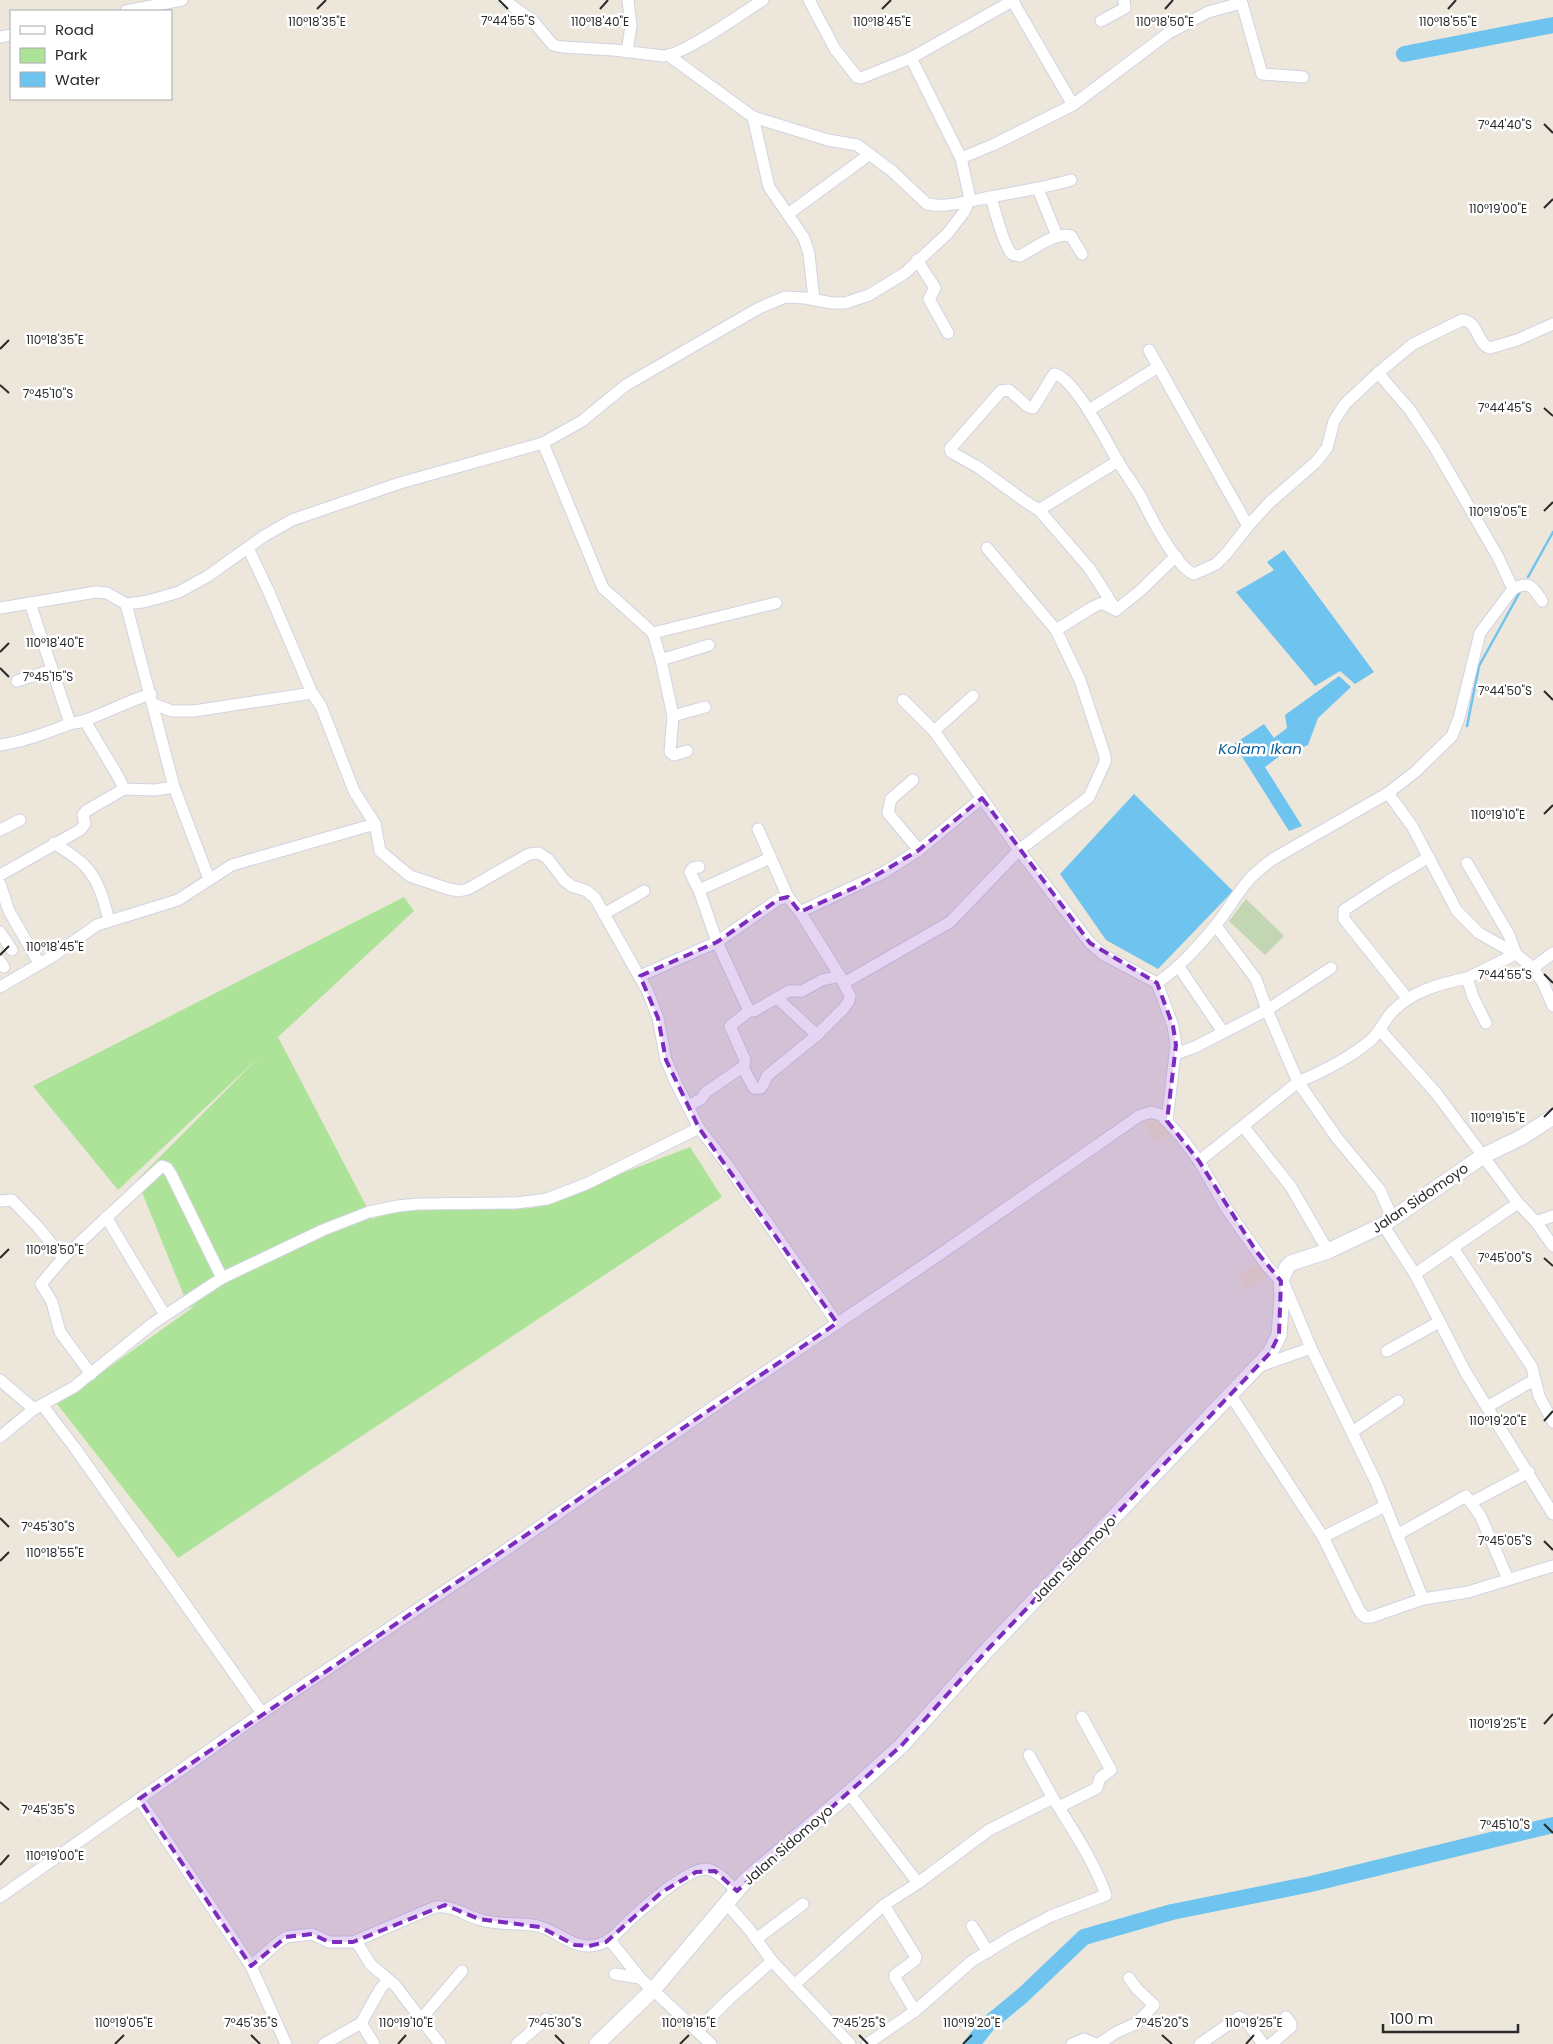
<svg xmlns="http://www.w3.org/2000/svg" width="1553" height="2044" viewBox="0 0 1553 2044" font-family="Poppins,sans-serif">
<style>
.education{fill:#eee4cb}
.green{fill:#ade398}
.cemetery{fill:#c2d6b3}
.water{fill:#6ec4ee}
.lines{fill:none;stroke-linecap:round;stroke-linejoin:round}
.stream{stroke:#6ec4ee;stroke-width:2.5}
.river{stroke:#6ec4ee;stroke-width:16}
.street-casing{stroke:#d1d3e3;stroke-width:13}
.secondary-casing{stroke:#d1d3e3;stroke-width:17}
.street{stroke:#fff;stroke-width:11}
.secondary{stroke:#fff;stroke-width:15}
.marked{fill:#7b2cbf;fill-opacity:0.2;stroke:#7b2cbf;stroke-width:4;stroke-dasharray:10 6;stroke-linejoin:round}
.ticks{fill:none;stroke:#2a2a2a;stroke-width:2}
.labels{text-anchor:middle;stroke-width:5;stroke-linejoin:round;paint-order:stroke}
.street-label{font-size:14px;fill:#2a2a2a;stroke:#fff}
.water-label{font-size:15px;font-style:italic;fill:#0d619a;stroke:#fff}
.ticks-label{font-size:12px;text-anchor:middle;fill:#2a2a2a;stroke:#fff;stroke-width:5;stroke-linejoin:round;paint-order:stroke}
</style>
<rect width="100%" height="100%" fill="#ece6db"/>
<g class="education">
<polygon points="1156,1116 1172,1133 1156,1143 1144,1124"/>
<polygon points="1260,1263 1268,1276 1246,1289 1238,1277"/>
</g>
<polygon class="green" points="404,897 414,911 278,1037 373,1219 395,1210 532,1208 690,1147 722,1197 178,1558 57,1404 195,1306 189,1308 137,1180 259,1057 118,1190 33,1086"/>
<polygon class="cemetery" points="1246,899 1284,936 1265,955 1229,921"/>
<g class="water">
<polygon points="1284,550 1374,672 1355,684 1340,671 1315,686 1236,592 1274,570 1267,562"/>
<polygon points="1339,676 1351,687 1318,718 1308,745 1289,753 1276,741 1284,753 1265,767 1302,826 1289,831 1234,744 1264,724 1274,738 1287,728 1285,715"/>
<polygon points="1134,794 1233,891 1158,969 1106,940 1060,874"/>
</g>
<g class="lines">
<g class="stream">
<polyline points="1528,577 1553,532"/>
<polyline points="1467,726 1479,666 1521,590"/>
</g>
<g class="river">
<polyline points="1404,54 1553,25"/>
<polyline points="972,2044 988,2024 1022,1996 1084,1937 1172,1912 1311,1884 1553,1825"/>
</g>
<g class="street-casing">
<g id="street">
<path d="M504,0L533,21L553,45L562,47L614,50L663,56C684,55 742,13 763,0"/>
<polyline points="809,0 835,49 857,77 861,78 911,58 1014,0"/>
<polyline points="1012,0 1073,105"/>
<polyline points="1241,0 1262,74 1303,77"/>
<polyline points="126,11 182,0"/>
<polyline points="1101,21 1125,8 1124,0"/>
<polyline points="0,37 11,35"/>
<polyline points="627,52 631,26 628,0"/>
<path d="M668,55L753,117L828,140L857,145L892,171L927,204C947,208 970,201 990,197C1017,192 1044,188 1071,180"/>
<polyline points="753,117 769,187 804,238 809,254 814,300"/>
<polyline points="961,158 995,144 1073,105 1167,34 1208,12 1241,3"/>
<polyline points="1038,189 1057,236"/>
<path d="M991,197C994,208 1005,249 1012,254C1015,256 1017,255 1020,256C1034,249 1056,231 1071,236L1082,254"/>
<polyline points="788,214 870,154"/>
<polyline points="917,260 935,288 929,299 948,333"/>
<polyline points="1149,350 1248,526"/>
<polyline points="1089,410 1158,367"/>
<polyline points="543,443 603,588 653,633 661,660 673,716 670,752 674,755 687,751"/>
<polyline points="1039,510 1118,461"/>
<polyline points="248,548 268,590 312,693 321,706 354,791 375,824 380,851 410,876 449,889 459,891 468,889 529,854 539,853 548,859 564,880 572,886 587,891 595,898 647,990 658,1018 666,1060 676,1083 699,1128 726,1163 837,1323"/>
<polyline points="987,548 1056,630"/>
<path d="M1513,589C1530,580 1533,587 1542,601"/>
<polyline points="30,603 70,723"/>
<polyline points="126,604 174,787"/>
<polyline points="0,608 96,592 107,593 126,604 143,602 162,597 179,592 208,576 264,536 292,520 400,483 543,443 582,421 626,385 759,308 785,297 805,298 832,303 845,303 869,295 905,273 948,233 964,212 970,199 961,158 911,58"/>
<path d="M1116,610L1090,569L1039,510L1026,502L978,467L951,452L950,449L1001,391L1009,390L1027,406L1033,408L1054,374C1074,376 1108,445 1119,463C1126,475 1135,486 1142,499C1150,516 1176,567 1194,574L1216,564L1226,554L1248,526L1269,503L1316,462L1327,448L1334,421L1345,404L1378,373"/>
<polyline points="1116,610 1140,591 1176,556"/>
<polyline points="653,633 776,603"/>
<polyline points="661,660 709,645"/>
<polyline points="17,681 52,670"/>
<polyline points="903,700 934,731 1019,850 1090,943 1104,955 1157,983 1173,1026 1176,1045 1167,1121"/>
<polyline points="153,704 172,711 194,711 312,693"/>
<polyline points="673,716 705,707"/>
<polyline points="85,721 119,778 124,789 155,790 174,787 209,879"/>
<polyline points="934,731 973,696"/>
<path d="M0,745C23,742 45,733 67,725C73,722 80,723 86,720C108,712 128,701 151,694"/>
<polyline points="913,780 891,799 888,813 919,850"/>
<polyline points="1388,793 1412,826 1457,911 1479,933 1516,954 1533,968 1543,983 1553,1006"/>
<polyline points="0,830 20,820"/>
<path d="M54,843C64,850 75,856 83,864C99,879 104,901 109,921"/>
<polyline points="1467,863 1509,935 1516,954 1467,978 1473,997 1486,1023"/>
<polyline points="699,867 693,868 690,872 699,890 717,942 749,1011 754,1011 789,991 802,991 822,980 840,976"/>
<polyline points="0,875 80,830 85,824 83,815 86,811 124,789"/>
<polyline points="0,884 9,911 39,963"/>
<polyline points="699,890 770,858"/>
<polyline points="800,912 883,873 919,850 982,798"/>
<polyline points="604,914 644,891"/>
<polyline points="1216,926 1256,979 1267,1010 1331,968"/>
<polyline points="0,932 12,950"/>
<polyline points="0,961 4,967"/>
<polyline points="1179,967 1223,1032"/>
<polyline points="1533,968 1553,953"/>
<polyline points="640,976 717,942 779,899 788,897"/>
<polyline points="844,983 950,922 1019,850 1089,797 1105,762 1105,756 1080,680 1056,630 1093,607 1102,603 1116,610"/>
<path d="M1157,983C1180,967 1197,948 1215,926C1227,912 1235,896 1247,882C1254,873 1264,866 1273,859L1388,793L1415,772L1452,736L1459,718L1480,633L1513,589L1498,557L1435,448L1410,410L1378,373L1413,344L1462,320C1479,321 1476,344 1490,348L1517,340L1553,324"/>
<polyline points="0,987 53,956 97,925 178,900 232,865 375,824"/>
<polyline points="777,998 817,1035"/>
<polyline points="1407,998 1344,919 1344,910 1387,882 1429,857"/>
<polyline points="1381,1031 1436,1093 1518,1203 1536,1222 1553,1246"/>
<path d="M1175,1054L1195,1047L1267,1010L1298,1082C1324,1071 1350,1058 1371,1040C1380,1032 1384,1021 1392,1012C1412,991 1439,984 1467,978"/>
<path d="M743,1068L754,1088C764,1091 764,1081 767,1076L817,1035L843,1009L849,1001L850,996L840,976L800,912L788,897L758,829"/>
<polyline points="688,1106 701,1099 706,1092 744,1066 745,1060 730,1026 749,1011"/>
<polyline points="1243,1126 1291,1187 1328,1251"/>
<polyline points="1199,1161 1298,1082 1337,1138 1380,1190 1392,1218"/>
<polyline points="0,1201 12,1200 38,1227 63,1258"/>
<polyline points="106,1217 165,1315"/>
<polyline points="1536,1222 1553,1216"/>
<polyline points="1383,1225 1415,1274 1466,1373 1553,1514"/>
<polyline points="1453,1248 1532,1367 1539,1396 1553,1422"/>
<polyline points="1415,1274 1518,1203"/>
<polyline points="1387,1351 1439,1322"/>
<polyline points="1260,1366 1311,1348"/>
<polyline points="91,1374 60,1332 52,1302 41,1284 63,1258 162,1166 167,1168 171,1174 222,1278"/>
<polyline points="0,1380 34,1409"/>
<polyline points="1230,1394 1323,1537 1360,1612 1365,1617 1371,1617 1423,1599 1468,1592 1553,1566"/>
<polyline points="43,1406 75,1448 262,1713"/>
<polyline points="1487,1407 1534,1380"/>
<polyline points="1352,1432 1398,1401"/>
<polyline points="0,1437 34,1409 74,1387 152,1324 222,1278 323,1230 369,1212 398,1206 418,1204 516,1203 547,1199 586,1184 699,1128"/>
<polyline points="1472,1502 1529,1472"/>
<polyline points="1397,1535 1466,1496 1480,1515 1508,1579"/>
<polyline points="1323,1537 1385,1506"/>
<polyline points="1029,1755 1053,1798"/>
<polyline points="849,1793 918,1883"/>
<polyline points="139,1799 251,1966 286,2044"/>
<polyline points="1059,1807 1097,1788 1100,1778 1111,1770 1082,1717"/>
<polyline points="0,1897 262,1713 494,1558 713,1407 936,1257 1139,1116 1151,1112 1161,1115 1181,1137 1199,1161 1226,1208 1267,1266 1285,1286 1311,1348 1376,1482 1423,1599"/>
<polyline points="726,1903 749,1929 772,1961 850,2044"/>
<polyline points="884,1905 916,1957 915,1960 895,1975 895,1978 915,2011"/>
<polyline points="972,1926 988,1952"/>
<polyline points="609,1939 640,1978"/>
<polyline points="756,1939 803,1904"/>
<polyline points="356,1941 371,1965 395,1985 440,2044"/>
<path d="M251,1966L275,1945L286,1937L312,1934L329,1942H353L435,1907C452,1905 463,1914 478,1919C498,1926 518,1922 538,1926C564,1933 576,1955 605,1942C614,1938 621,1928 628,1922C644,1907 684,1870 706,1869C717,1869 729,1884 737,1891"/>
<polyline points="615,1974 640,1978 711,2044"/>
<path d="M794,1985L884,1905L918,1883L989,1830L1053,1798C1072,1829 1094,1861 1106,1895L1051,1916L1013,1936L972,1961L915,2011L867,2044"/>
<polyline points="422,2018 462,1971"/>
<polyline points="361,2023 381,1988 388,1980"/>
<polyline points="697,2031 728,2000 772,1961"/>
<polyline points="324,2044 361,2023 374,2044"/>
<polyline points="517,2044 546,2019"/>
<polyline points="1072,2044 1084,2039 1096,2044"/>
<polyline points="1099,2044 1115,2033 1137,2023 1154,2005 1137,1989 1129,1978"/>
<polyline points="1200,2044 1239,2017 1247,2022 1263,2044"/>
<polyline points="1271,2044 1291,2027 1291,2024 1286,2017"/>
</g>
</g>
<g class="secondary-casing">
<polyline id="secondary" points="597,2044 654,1989 746,1880 849,1793 901,1746 989,1648 1270,1353 1279,1335 1282,1295 1281,1281 1287,1267 1291,1263 1328,1251 1383,1225 1483,1156 1522,1137 1553,1117"/>
</g>
<use href="#street" class="street"/>
<use href="#secondary" class="secondary"/>
</g>
<path class="marked" d="M982,798L1090,943L1157,983L1173,1026L1176,1045L1167,1121L1199,1161L1256,1251L1281,1281L1279,1335L1270,1353L989,1648L901,1746L737,1891L715,1871L696,1872L662,1892L606,1942L589,1946L575,1945L540,1927L479,1919L445,1905L353,1942H329L312,1934L286,1937L251,1966L139,1799L837,1323L699,1128L666,1060L658,1018L640,976L717,942L779,899L788,897L800,912L858,886L919,850Z"/>
<path class="ticks" d="M499,0L508,9M317,9L326,0M600,9L608,0M882,9L891,0M1165,9L1173,0M1448,9L1456,0M1544,124L1553,133M1544,208L1553,199M0,349L9,340M0,385L9,393M1544,408L1553,416M1544,511L1553,502M0,652L9,643M0,668L9,677M1544,691L1553,700M1544,814L1553,805M0,955L9,946M1544,974L1553,983M1544,1117L1553,1108M0,1258L9,1249M1544,1258L1553,1266M1544,1421L1553,1411M0,1518L9,1527M1544,1541L1553,1550M0,1561L9,1552M1544,1724L1553,1714M0,1802L9,1810M1544,1824L1553,1833M0,1865L9,1855M251,2035L260,2044M555,2035L564,2044M859,2035L868,2044M1162,2035L1172,2044M115,2044L124,2035M398,2044L406,2035M680,2044L689,2035M963,2044L972,2035M1246,2044L1254,2035"/>
<g class="labels">
<g class="street-label">
<text transform="translate(1420 1198) rotate(-34)" y="5">Jalan Sidomoyo</text>
<text transform="translate(1074 1559) rotate(-46)" y="5">Jalan Sidomoyo</text>
<text transform="translate(788 1845) rotate(-41)" y="5">Jalan Sidomoyo</text>
</g>
<g class="water-label">
<text x="1260" y="754">Kolam Ikan</text>
</g>
</g>
<g class="ticks-label">
<text x="508" y="25">7°44'55"S</text>
<text x="317" y="26">110°18'35"E</text>
<text x="882" y="26">110°18'45"E</text>
<text x="1165" y="26">110°18'50"E</text>
<text x="1448" y="26">110°18'55"E</text>
<text x="600" y="26">110°18'40"E</text>
<text x="1505" y="129">7°44'40"S</text>
<text x="1498" y="213">110°19'00"E</text>
<text x="55" y="344">110°18'35"E</text>
<text x="48" y="398">7°45'10"S</text>
<text x="1505" y="412">7°44'45"S</text>
<text x="1498" y="516">110°19'05"E</text>
<text x="55" y="647">110°18'40"E</text>
<text x="48" y="681">7°45'15"S</text>
<text x="1505" y="695">7°44'50"S</text>
<text x="1498" y="819">110°19'10"E</text>
<text x="55" y="951">110°18'45"E</text>
<text x="1505" y="979">7°44'55"S</text>
<text x="1498" y="1122">110°19'15"E</text>
<text x="55" y="1254">110°18'50"E</text>
<text x="1505" y="1262">7°45'00"S</text>
<text x="1498" y="1425">110°19'20"E</text>
<text x="48" y="1531">7°45'30"S</text>
<text x="1505" y="1545">7°45'05"S</text>
<text x="55" y="1557">110°18'55"E</text>
<text x="1498" y="1728">110°19'25"E</text>
<text x="48" y="1814">7°45'35"S</text>
<text x="1505" y="1829">7°45'10"S</text>
<text x="55" y="1860">110°19'00"E</text>
<text x="124" y="2027">110°19'05"E</text>
<text x="406" y="2027">110°19'10"E</text>
<text x="689" y="2027">110°19'15"E</text>
<text x="972" y="2027">110°19'20"E</text>
<text x="1254" y="2027">110°19'25"E</text>
<text x="251" y="2027">7°45'35"S</text>
<text x="555" y="2027">7°45'30"S</text>
<text x="859" y="2027">7°45'25"S</text>
<text x="1162" y="2027">7°45'20"S</text>
</g>
<rect x="10" y="10" width="162" height="90" fill="#ffffff" stroke="#aaaaaa"/>
<rect x="20" y="26" width="25" height="8" fill="#ffffff" stroke="#aaaaaa"/>
<text x="55" y="35" font-size="15" fill="#2a2a2a">Road</text>
<rect x="20" y="48" width="25" height="15" fill="#ade398" stroke="#aaaaaa"/>
<text x="55" y="60" font-size="15" fill="#2a2a2a">Park</text>
<rect x="20" y="72" width="25" height="15" fill="#6ec4ee" stroke="#aaaaaa"/>
<text x="55" y="85" font-size="15" fill="#2a2a2a">Water</text>
<path d="M1383 2024v8h135v-8" fill="none" stroke="#2a2a2a" stroke-width="2.5"/>
<text x="1390" y="2024" font-size="15" fill="#2a2a2a" stroke="#ffffff" stroke-width="4" paint-order="stroke">100 m</text>
</svg>
